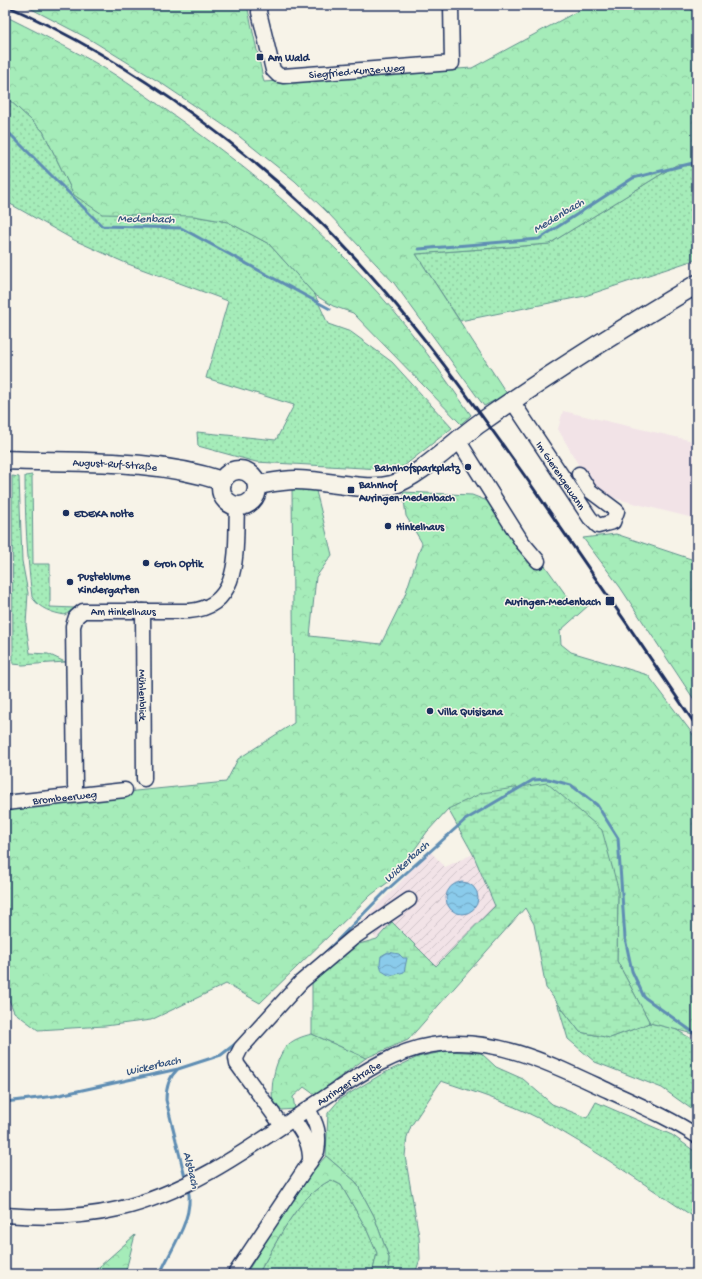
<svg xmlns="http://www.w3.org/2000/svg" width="702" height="1279" viewBox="0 0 702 1279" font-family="'Gochi Hand',sans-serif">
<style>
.built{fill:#f2e3e7}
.industrial{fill:url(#industrial-furrows)}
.grass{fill:url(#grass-dots);stroke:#608e8c}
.forest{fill:url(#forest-crowns);stroke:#608e8c}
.wetland{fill:url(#wetland-marsh);stroke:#608e8c}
.water{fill:url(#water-waves);stroke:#5e8db3}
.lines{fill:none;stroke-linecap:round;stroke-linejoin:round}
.stream{stroke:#5e8db3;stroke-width:3}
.minor-casing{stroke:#1b2f5e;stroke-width:17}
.major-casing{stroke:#1b2f5e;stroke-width:21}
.minor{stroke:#f7f3e8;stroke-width:14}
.major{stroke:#f7f3e8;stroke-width:18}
.rail{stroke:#1b2f5e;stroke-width:3}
.poi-dot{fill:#1b2f5e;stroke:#f7f3e8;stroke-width:1.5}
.labels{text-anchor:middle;stroke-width:3;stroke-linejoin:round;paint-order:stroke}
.poi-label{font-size:11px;font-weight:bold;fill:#1b2f5e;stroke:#f7f3e8;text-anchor:start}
.street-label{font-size:11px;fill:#1b2f5e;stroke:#f7f3e8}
.water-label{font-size:12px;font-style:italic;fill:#375681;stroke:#f7f3e8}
</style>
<defs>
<pattern id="industrial-furrows" width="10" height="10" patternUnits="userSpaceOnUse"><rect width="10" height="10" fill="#f2e3e7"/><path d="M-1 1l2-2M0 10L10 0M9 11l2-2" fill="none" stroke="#cfc3c9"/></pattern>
<pattern id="grass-dots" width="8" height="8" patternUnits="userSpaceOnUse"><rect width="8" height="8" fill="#a5ecb9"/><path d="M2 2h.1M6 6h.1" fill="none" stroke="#8dcba1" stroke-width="1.8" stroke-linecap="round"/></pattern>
<pattern id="forest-crowns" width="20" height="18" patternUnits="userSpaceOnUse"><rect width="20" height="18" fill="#a5ecb9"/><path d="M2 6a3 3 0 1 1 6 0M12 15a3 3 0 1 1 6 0" fill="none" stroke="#8dcba1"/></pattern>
<pattern id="wetland-marsh" width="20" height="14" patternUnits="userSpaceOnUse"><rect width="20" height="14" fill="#a5ecb9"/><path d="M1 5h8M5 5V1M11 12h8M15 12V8" fill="none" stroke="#8dcba1"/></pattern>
<pattern id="water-waves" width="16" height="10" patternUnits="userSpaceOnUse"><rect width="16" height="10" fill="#8acbeb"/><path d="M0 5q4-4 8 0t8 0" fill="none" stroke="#70a5c2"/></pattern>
</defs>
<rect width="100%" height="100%" fill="#f7f3e8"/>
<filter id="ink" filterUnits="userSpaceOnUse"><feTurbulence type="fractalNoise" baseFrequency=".025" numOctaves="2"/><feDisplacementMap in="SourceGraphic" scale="8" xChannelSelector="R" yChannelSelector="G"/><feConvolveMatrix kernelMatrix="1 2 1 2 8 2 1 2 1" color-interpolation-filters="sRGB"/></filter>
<g filter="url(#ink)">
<polygon class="built" points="563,411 697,442 697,519 601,495 591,487 558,429"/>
<polygon class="industrial" points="429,850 445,867 473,854 495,906 435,966 392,922 377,939 360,922 397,886"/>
<g class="grass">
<polygon points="5,96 43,131 74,195 228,222 269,244 315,295 328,324 351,332 392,362 452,428 399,470 256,462 198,446 197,432 276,440 294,405 206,378 228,301 128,264 74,240 5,201"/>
<polygon points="676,165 697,165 697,257 691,261 585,296 460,321 416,254 549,244"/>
<path d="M32,475L33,564H50V607L75,608L65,615C53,613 39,609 32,597C27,556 25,517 25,476Z"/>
<polygon points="12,476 19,477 22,561 28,593 26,625 30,653 48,654 65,662 23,665 13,664"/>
<polygon points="557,1002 580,1032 610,1038 650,1023 675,1029 697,1042 697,1113 662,1088 595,1062 568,1039"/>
<path d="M447,1051L481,1053L496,1067L523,1079L552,1104L587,1118L596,1102L672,1135L697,1153V1219C645,1185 593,1148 538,1118C507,1102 474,1092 441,1081L411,1126L407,1137L405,1156L419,1236L420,1259L415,1274H388L389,1258L374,1216L356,1182L326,1156L328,1113L340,1099L382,1074L418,1057Z"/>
<path d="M331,1180L341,1185L366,1228L377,1253L372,1274H258C278,1241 296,1197 331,1180Z"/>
</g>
<g class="forest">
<polygon points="24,5 247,5 264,82 472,68 589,5 697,5 697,165 676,165 549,244 416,254 507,394 484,406 394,283 327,212 295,181 235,133 161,83 91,40"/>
<path d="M5,16C31,29 57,42 83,56C113,72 141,92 169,112C245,165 317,225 379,294C413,332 442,374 471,415L461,424L353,313L333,306L315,295L269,244L228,222L194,216L102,214L74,195L43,131L5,96Z"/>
<polygon points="292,487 315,487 332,555 316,577 310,636 381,644 405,595 422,543 406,516 403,492 472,495 503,507 571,602 589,605 560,631 561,644 571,652 648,675 692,733 697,741 697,1035 650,1023 617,961 618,888 448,809 427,832 395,877 371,895 260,1003 226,984 151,1020 105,1026 38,1030 14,1012 5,990 5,804 226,782 238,759 294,723"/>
<polygon points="616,534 697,561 697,704 620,587 583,538"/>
<path d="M312,1034L366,1058L315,1095L304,1087L293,1097L295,1109L282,1110L273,1104C270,1087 274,1063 285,1048C291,1040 303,1036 312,1034Z"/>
<path d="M326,1156L356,1182L374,1216L389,1258L388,1274H372L377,1253L366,1228L341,1185L331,1180C296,1197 278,1241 258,1274H246C269,1236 295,1188 326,1156Z"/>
<polygon points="135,1235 125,1274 91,1274"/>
</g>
<polygon class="wetland" points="547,783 602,830 618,888 617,961 650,1023 610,1038 580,1032 546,988 534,924 525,908 408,1040 366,1058 312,1034 312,981 352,946 377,939 392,922 436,966 495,906 473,854 448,809 482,793"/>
<g class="water">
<circle cx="462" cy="898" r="16"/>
<polygon points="388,952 399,954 403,958 407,958 404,972 390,976 382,971 380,964 381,956"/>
</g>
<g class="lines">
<g class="stream">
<polyline points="5,129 102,226 181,228 330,309"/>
<polyline points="419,249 539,239 633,178 697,162"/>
<polyline points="325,953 387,890 465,820 533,780 548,779 571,785 597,805 618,838 625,938 632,971 644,997 697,1035"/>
<path d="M177,1070C168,1078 166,1088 166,1100L186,1181"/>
<polyline points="5,1102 55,1096 178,1069 221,1055 239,1041"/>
<path d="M160,1274C171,1248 195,1218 188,1188"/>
</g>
<g class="minor-casing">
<g id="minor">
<path id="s1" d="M260,5L259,12L273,70L278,75L283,76L452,63L451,5"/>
<path id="s2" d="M512,401L590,518L598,526L613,522L617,511L589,490L579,474"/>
<polyline points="458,440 522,542 538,561"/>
<path id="s3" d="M143,611L144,779"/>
<path id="s4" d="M75,786L73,626L76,617L83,611H189C243,607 235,547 237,507"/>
<path id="s5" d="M5,803L125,790"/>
<path d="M293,1119C303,1133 311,1144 310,1162"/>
<polyline points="282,1126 237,1064 236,1058 241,1048 301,982 353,938 409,900"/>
<path id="s6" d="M5,1215C43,1218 81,1218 118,1209C191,1192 254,1145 315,1104C352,1080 388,1052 432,1045C496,1035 553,1065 609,1091C639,1105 670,1118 697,1136"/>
<path d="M235,1274L317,1151C320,1134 317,1124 308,1109"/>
</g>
</g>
<g class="major-casing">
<g id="major">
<path id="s7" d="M5,460C77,463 153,458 222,481"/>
<circle cx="239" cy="488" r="18"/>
<path d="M257,485C269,483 283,480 296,480C324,480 365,492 392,485C418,478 457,439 480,423C551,373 623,328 697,284"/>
</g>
</g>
<use href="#minor" class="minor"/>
<use href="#major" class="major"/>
<path class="rail" d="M5,5C133,61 264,158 358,261C420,329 474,404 527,479C584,561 641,644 697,727"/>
</g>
</g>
<g class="poi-dot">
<rect x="256" y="53" width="8" height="8" rx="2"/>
<circle cx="468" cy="467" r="4"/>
<rect x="347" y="486" width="8" height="8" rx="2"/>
<circle cx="66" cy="513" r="4"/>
<circle cx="388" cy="526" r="4"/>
<circle cx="146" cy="563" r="4"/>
<circle cx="70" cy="582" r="4"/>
<rect x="605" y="596" width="10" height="10" rx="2"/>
<circle cx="430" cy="711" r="4"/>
</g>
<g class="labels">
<g class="poi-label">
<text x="268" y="61">Am Wald</text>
<text x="460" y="471" text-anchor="end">Bahnhofsparkplatz</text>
<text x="359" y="488">Bahnhof<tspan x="359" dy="13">Auringen-Medenbach</tspan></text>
<text x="74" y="517">EDEKA nolte</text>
<text x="396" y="530">Hinkelhaus</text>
<text x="154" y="567">Groh Optik</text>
<text x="78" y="580">Pusteblume<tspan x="78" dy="13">Kindergarten</tspan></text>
<text x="601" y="605" text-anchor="end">Auringen-Medenbach</text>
<text x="438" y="715">Villa Quisisana</text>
</g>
<g class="street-label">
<text dy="4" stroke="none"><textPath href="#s1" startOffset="153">Siegfried-Kunze-Weg</textPath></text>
<text dy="4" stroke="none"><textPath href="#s7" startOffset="110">August-Ruf-Straße</textPath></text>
<text dy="4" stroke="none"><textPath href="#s2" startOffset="89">Im Gierengewann</textPath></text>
<text dy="4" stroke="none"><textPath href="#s4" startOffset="219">Am Hinkelhaus</textPath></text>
<text dy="4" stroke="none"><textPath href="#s3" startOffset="84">Mühlenblick</textPath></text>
<text dy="4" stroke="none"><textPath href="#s5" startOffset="60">Brombeerweg</textPath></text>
<text dy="4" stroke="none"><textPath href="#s6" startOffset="378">Auringer Straße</textPath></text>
</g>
<g class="water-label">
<text transform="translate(558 215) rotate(-31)" y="4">Medenbach</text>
<text transform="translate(146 218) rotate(1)" y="4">Medenbach</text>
<text transform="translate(406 861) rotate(-42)" y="4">Wickerbach</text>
<text transform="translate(153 1065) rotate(-13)" y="4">Wickerbach</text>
<text transform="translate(192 1170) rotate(76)" y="4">Alsbach</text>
</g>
</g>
<rect width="702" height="1279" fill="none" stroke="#f7f3e8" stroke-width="20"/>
<rect x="10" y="10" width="682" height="1259" fill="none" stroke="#1b2f5e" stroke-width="1.5" filter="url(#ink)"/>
</svg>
